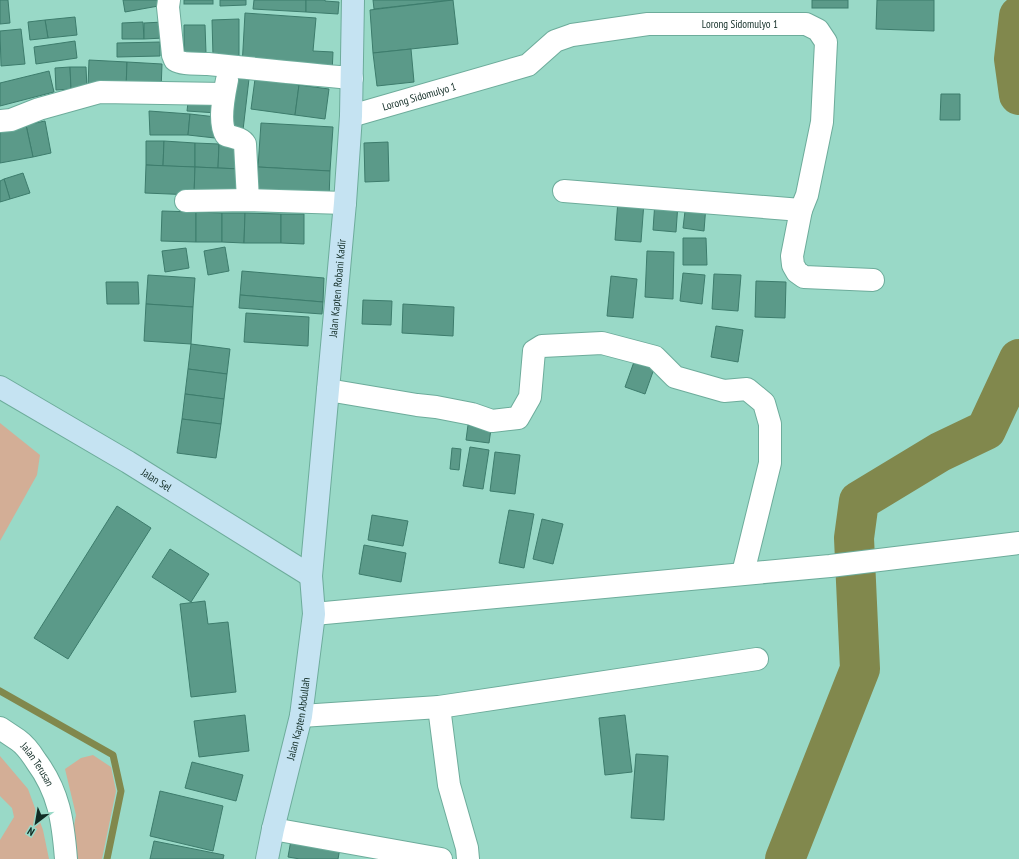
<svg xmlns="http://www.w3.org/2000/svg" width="1019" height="859" viewBox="0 0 1019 859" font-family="'PT Sans Narrow',sans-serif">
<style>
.green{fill:#d3ae96}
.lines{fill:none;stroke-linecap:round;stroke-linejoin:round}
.stream{stroke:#81884d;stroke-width:7}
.river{stroke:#81884d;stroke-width:40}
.building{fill:#5b9a89;stroke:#3d7c6c}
.street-casing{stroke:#6dac9b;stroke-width:24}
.secondary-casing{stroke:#6dac9b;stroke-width:24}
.street{stroke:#fff;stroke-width:22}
.secondary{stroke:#c5e3f2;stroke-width:22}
.labels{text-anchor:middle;stroke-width:4;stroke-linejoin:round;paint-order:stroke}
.street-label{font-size:11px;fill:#112c25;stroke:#99d9c7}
</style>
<rect width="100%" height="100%" fill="#99d9c7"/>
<g class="green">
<polygon points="0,423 40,455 37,475 0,541"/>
<polygon points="93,755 111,767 116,791 102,859 68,859 76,815 65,769 81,758"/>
<polygon points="0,756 28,789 43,830 49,859 0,859 0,840 14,817 12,808 0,796"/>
</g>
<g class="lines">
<polyline class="stream" points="0,691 113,755 121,791 107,859"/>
<g class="river">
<polyline points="1019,16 1014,59 1019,95"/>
<polyline points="785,859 860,669 854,538 859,501 940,452 986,430 1019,359"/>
</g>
</g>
<g class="building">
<polygon points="0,0 8,0 10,23 0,24"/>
<polygon points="123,0 163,0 164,5 125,12"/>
<rect x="184" y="0" width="29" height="4"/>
<polygon points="220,0 246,0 246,5 220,6"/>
<polygon points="254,0 306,0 306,12 253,9"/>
<polygon points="306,0 325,0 325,1 339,2 338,14 306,12"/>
<polygon points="373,0 453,0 374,9"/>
<polygon points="453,0 458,44 373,53 370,10"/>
<rect x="812" y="0" width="36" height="8"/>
<polygon points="877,0 934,0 934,31 876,29"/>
<polygon points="245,13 316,18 313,51 333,52 332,74 242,67"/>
<polygon points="75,17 77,35 48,38 45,20"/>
<polygon points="239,19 239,56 213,56 212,20"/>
<polygon points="45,20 48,38 30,40 28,22"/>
<polygon points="143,22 144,39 122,39 122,23"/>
<polygon points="163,22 164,38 144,39 144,23"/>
<polygon points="184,25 205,25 206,53 184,53"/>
<polygon points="21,29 25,64 1,66 0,31"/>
<polygon points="75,41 77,58 36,64 34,47"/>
<polygon points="160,42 160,56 117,57 117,43"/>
<polygon points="411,49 414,82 377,86 373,53"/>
<polygon points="89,60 127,62 126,89 88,87"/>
<polygon points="127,62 162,64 161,91 126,89"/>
<polygon points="70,67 71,89 56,90 55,68"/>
<polygon points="70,67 86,67 87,89 71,89"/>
<polygon points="49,71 54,92 0,106 0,83"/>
<polygon points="230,77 249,79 243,130 224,128"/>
<polygon points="255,79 299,85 295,115 251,109"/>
<polygon points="299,85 329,89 325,119 295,115"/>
<polygon points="189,94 218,97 217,113 187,111"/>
<polygon points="941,94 960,94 960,120 940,120"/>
<polygon points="149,111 190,114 188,135 150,135"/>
<polygon points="190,114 216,117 215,138 188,135"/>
<polygon points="45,121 51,153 33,157 26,125"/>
<polygon points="261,123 333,127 330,171 258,167"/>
<polygon points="26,125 33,157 0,163 0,130"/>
<polygon points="146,141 164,141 163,166 146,165"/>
<polygon points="164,141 195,143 195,167 163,166"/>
<polygon points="388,142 389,181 365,182 364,143"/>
<polygon points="195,143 219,144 218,168 195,167"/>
<polygon points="219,144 242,145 241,169 218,168"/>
<polygon points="146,165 195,167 194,195 145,193"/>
<polygon points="195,167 240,169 239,197 194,195"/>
<polygon points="258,167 330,171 329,199 257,194"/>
<polygon points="23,173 30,193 10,199 4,179"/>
<polygon points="4,179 10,199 0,202 0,181"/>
<polygon points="618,200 644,202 641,242 615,240"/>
<polygon points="655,201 678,203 676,232 653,230"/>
<polygon points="686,203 706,205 704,231 683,228"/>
<polygon points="162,211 196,212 196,242 161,241"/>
<polygon points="196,212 222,213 222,242 196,242"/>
<polygon points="222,213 245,213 244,243 222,242"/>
<polygon points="245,213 281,214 281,243 244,243"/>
<polygon points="281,214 304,214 304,244 281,243"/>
<polygon points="683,238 706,238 707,265 683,265"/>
<polygon points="225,247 229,271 208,275 204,251"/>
<polygon points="186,248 189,268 165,272 162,251"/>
<polygon points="647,251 674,252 673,299 645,297"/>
<polygon points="242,271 324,278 323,302 240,295"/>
<polygon points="683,273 705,275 702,304 680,301"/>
<polygon points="714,274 741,275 738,311 712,309"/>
<polygon points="148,275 195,278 193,307 146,304"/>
<polygon points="611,276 637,279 633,318 607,316"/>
<polygon points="756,281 786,282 785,318 755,317"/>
<polygon points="106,282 138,282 139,304 107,304"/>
<polygon points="240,295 323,302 322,314 239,308"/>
<polygon points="363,300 392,301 391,325 362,324"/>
<polygon points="146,304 193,307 191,344 144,341"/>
<polygon points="403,304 454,307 453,336 402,333"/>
<polygon points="246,313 309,317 308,346 244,342"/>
<polygon points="716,326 743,330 738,362 711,357"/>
<polygon points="191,344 230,349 227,374 188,369"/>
<polygon points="635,359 655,366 645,394 625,387"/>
<polygon points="188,369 227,374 224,399 185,394"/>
<polygon points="185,394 224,399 221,424 182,419"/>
<polygon points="182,419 221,424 216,458 177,453"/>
<polygon points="468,425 491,429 489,443 466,440"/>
<polygon points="470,447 489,450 483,489 463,486"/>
<polygon points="452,448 461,449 459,470 450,469"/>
<polygon points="495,452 520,455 515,494 490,491"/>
<polygon points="117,506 151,528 68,659 34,638"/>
<polygon points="509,510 534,514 524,568 499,563"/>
<polygon points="372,515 408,521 403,546 368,540"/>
<polygon points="542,519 563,524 553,564 533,559"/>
<polygon points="364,545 406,553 401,582 359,574"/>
<polygon points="170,549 209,574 191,602 152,577"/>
<polygon points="205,601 208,624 228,622 236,692 191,697 180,604"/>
<polygon points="245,715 249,751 199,757 194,721"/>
<polygon points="625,715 632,772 605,775 599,718"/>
<polygon points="636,754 668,756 664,820 631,818"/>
<polygon points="192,762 243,775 236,801 185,788"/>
<polygon points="160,791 223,806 213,851 150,836"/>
<polygon points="291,840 340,848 338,859 300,859 288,857"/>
<polygon points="154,841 224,855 223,859 150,859"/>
</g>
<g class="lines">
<g class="street-casing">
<g id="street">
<path d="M169,0L168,7L173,55L175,60C183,65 198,63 208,64C256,69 304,74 352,78"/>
<path d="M227,80C224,95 218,122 226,135C232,137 242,138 245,144L248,200"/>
<path id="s1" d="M351,116L528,65L555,41L572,35L648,24H806L818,30L826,42L822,122L807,195L801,210L792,256L793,265L797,272L804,277L873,280"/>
<polyline points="0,121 11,120 39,109 100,92 224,94"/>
<polyline points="564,191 801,210"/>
<polyline points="186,201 248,200 345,203"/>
<polyline points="328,390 417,405 436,407 472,414 492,421 518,418 530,397 534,351 542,346 602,343 655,357 675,377 724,391 747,389 764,403 770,424 770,463 743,573"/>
<polyline points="314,614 830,566 1019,543"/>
<polyline points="439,707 449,785 467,848 468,859"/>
<polyline points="301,716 439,707 757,659"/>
<path id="s2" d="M0,728C6,732 12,736 18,740C25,745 31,753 36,761C59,792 63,821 66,859"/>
<polyline points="273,829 441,859"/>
</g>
</g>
<g class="secondary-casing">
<g id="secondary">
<path id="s3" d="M0,387L128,462L311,576"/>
<path id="s4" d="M267,859L273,829L301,716L314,614L311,576L345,203L351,116L353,0"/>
</g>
</g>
<use href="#street" class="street"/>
<use href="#secondary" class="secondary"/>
</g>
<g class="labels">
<g class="street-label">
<text dy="4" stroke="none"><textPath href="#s1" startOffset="407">Lorong Sidomulyo 1</textPath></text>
<text dy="4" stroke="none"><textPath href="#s1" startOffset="71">Lorong Sidomulyo 1</textPath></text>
<text dy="4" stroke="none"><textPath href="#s4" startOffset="577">Jalan Kapten Robani Kadir</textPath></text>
<text dy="4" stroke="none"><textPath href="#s3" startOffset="182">Jalan Sel</textPath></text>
<text dy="4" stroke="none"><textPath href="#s4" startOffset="144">Jalan Kapten Abdullah</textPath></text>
<text dy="4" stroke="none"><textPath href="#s2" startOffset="53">Jalan Terusan</textPath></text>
</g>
</g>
<g transform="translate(36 823) rotate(211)" stroke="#99d9c7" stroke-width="3" paint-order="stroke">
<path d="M0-3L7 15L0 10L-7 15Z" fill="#112c25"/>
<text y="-6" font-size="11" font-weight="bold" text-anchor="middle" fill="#112c25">N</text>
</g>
</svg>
